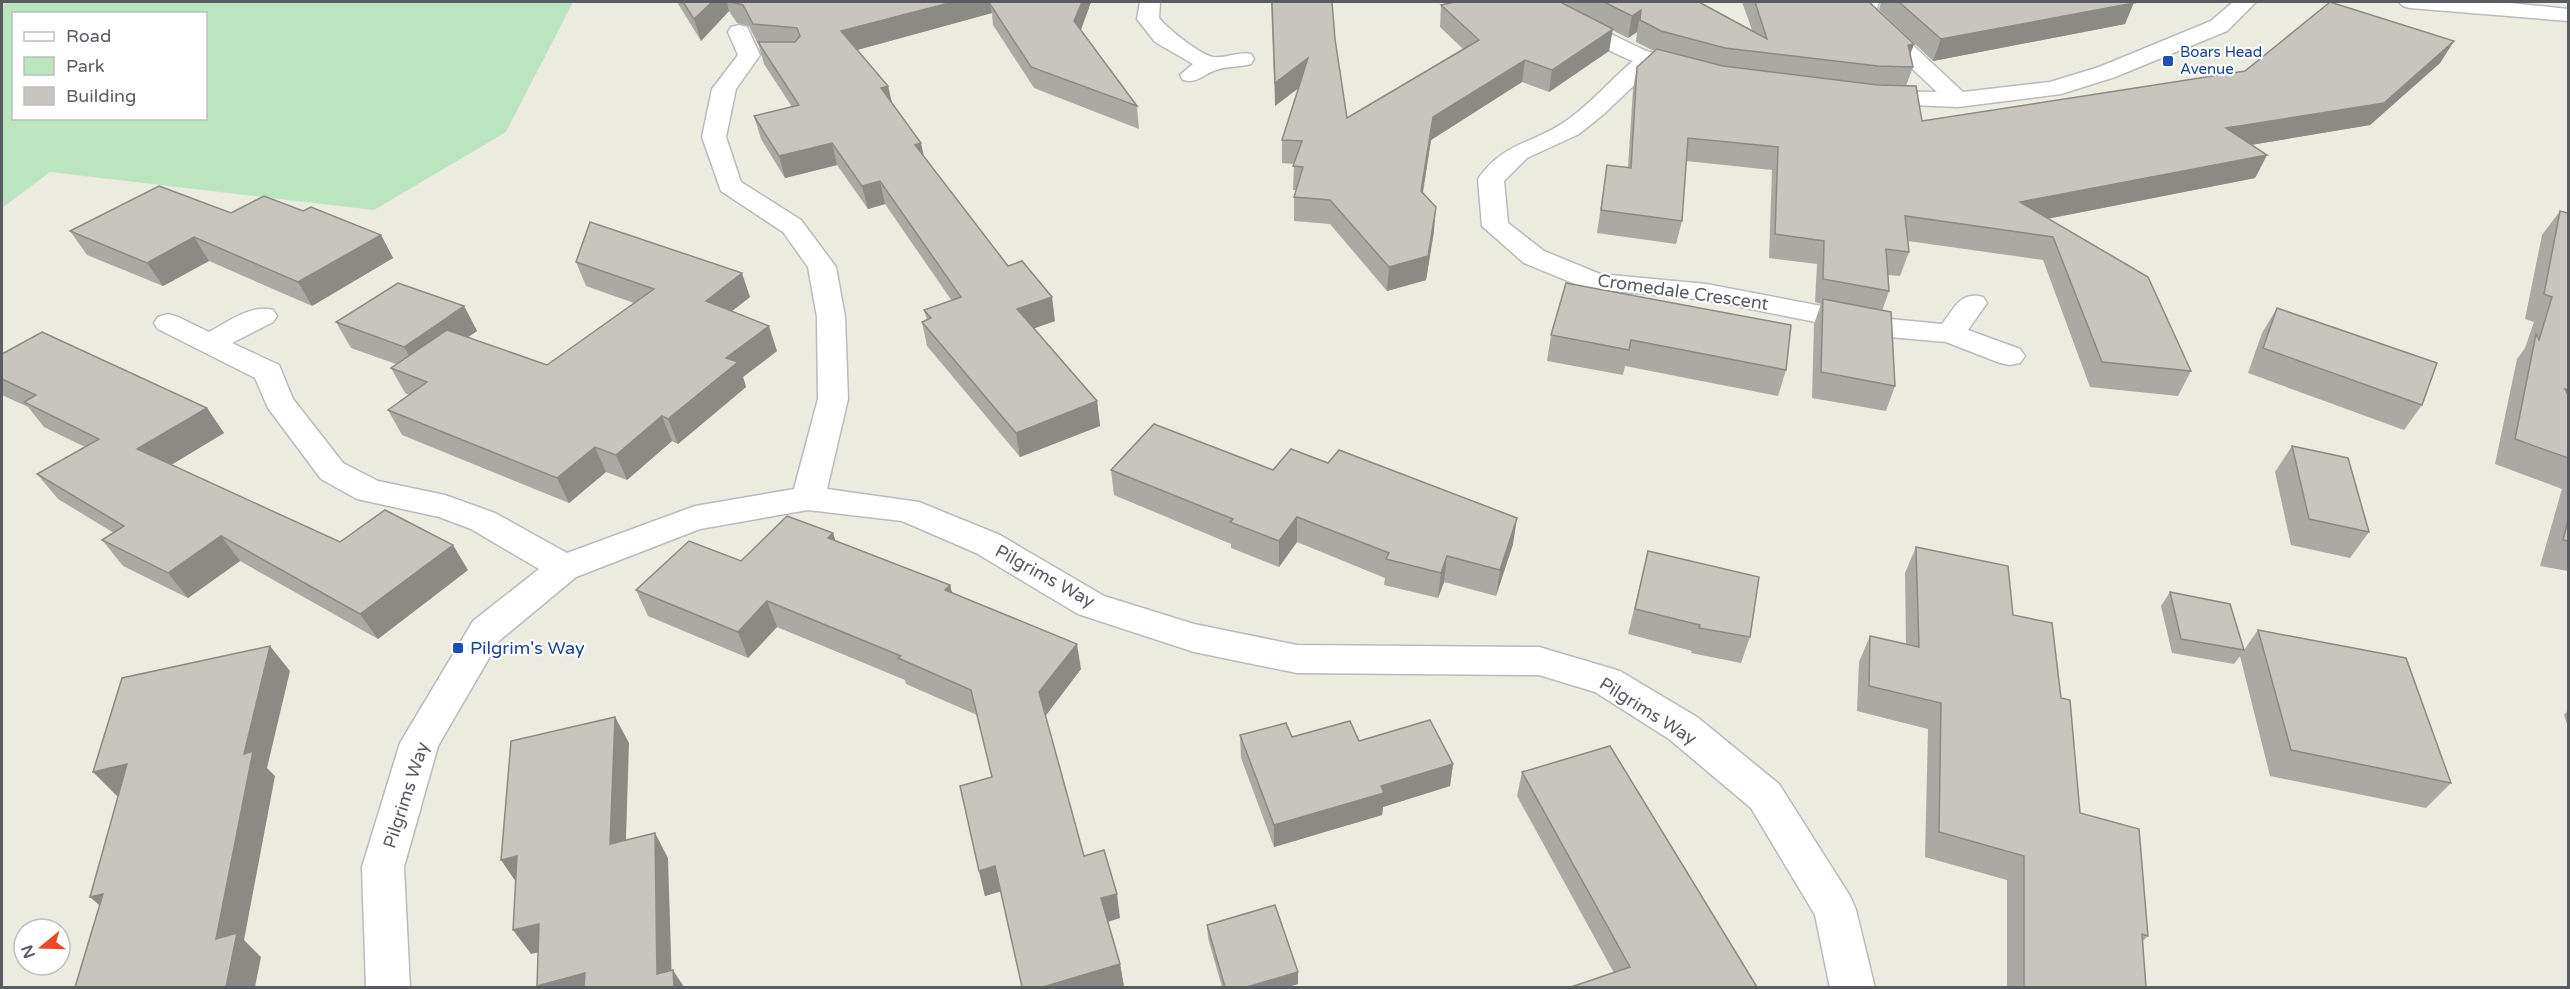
<svg xmlns="http://www.w3.org/2000/svg" width="2570" height="989" viewBox="0 0 2570 989" font-family="'Varela Round',sans-serif">
<style>
.green{fill:#bbe5bf;fill-rule:evenodd}
.lines{fill:none;stroke-linecap:round;stroke-linejoin:round}
.minor-casing{stroke:#b8bac0;stroke-width:3}
.minor{fill:#fff;fill-rule:evenodd}
.wall{fill:#aba9a3}
.shaded-wall{fill:#8b8a84}
.building{fill:#c7c5bd;stroke:#8b8a84;stroke-width:1.5}
.transit-dot{fill:#1a4fb4;stroke:#fff;stroke-width:2}
.labels{text-anchor:middle;stroke-width:4.5;stroke-linejoin:round;paint-order:stroke}
.far-transit-label{font-size:15px;fill:#164399;stroke:#fff;text-anchor:start}
.street-label{font-size:18px;fill:#595c62;stroke:#fff}
.transit-label{font-size:18px;fill:#164399;stroke:#fff;text-anchor:start}
</style>
<rect width="100%" height="100%" fill="#ecebe0"/>
<path class="green" d="M2,2H573L506,132L374,210L50,172L2,208ZM14,14H206V118H14Z"/>
<g class="lines">
<g class="minor-casing">
<g id="minor">
<path d="M1140,2H1160L1159,18C1168,29 1199,54 1213,57C1226,59 1238,51 1251,54L1254,59L1251,64C1240,67 1226,66 1216,70C1203,74 1198,84 1183,80L1180,75L1193,64L1155,42L1137,19Z"/>
<path d="M1538,2H1562L1613,35L1644,50L1676,61L1679,66L1676,71L1668,73L1652,68L1605,113L1579,134L1527,158L1504,181L1508,223L1544,251L1600,274L1706,284L1890,319L1942,324C1955,308 1960,291 1983,297L1987,303L1968,330L2020,349L2025,356L2020,363L2010,365L2000,363L1946,342L1890,337L1706,300L1585,288L1524,263L1482,226L1478,179C1503,143 1531,144 1563,123C1589,106 1609,81 1633,61C1608,51 1553,23 1538,2Z"/>
<polygon points="1859,2 1879,2 1876,11 1963,92 2050,82 2099,67 2211,21 2233,2 2256,2 2227,31 2115,77 2061,94 1958,107 1865,103 1861,98 1865,93 1873,91 1937,92 1857,17 1854,12"/>
<polygon points="2399,2 2500,2 2568,9 2568,21 2410,8 2403,6"/>
<path d="M739,25L747,27L760,55L736,89L726,137L741,182L801,220L836,267L845,317L848,399L827,489L919,502L1000,535L1104,596L1194,624L1297,645L1539,647L1620,671L1697,717L1779,784L1850,896L1856,910L1875,988H1830L1815,915L1751,808L1669,739L1595,692L1539,675L1297,673L1194,652L1078,614L976,553L902,521L808,510L700,529L576,577L499,641L438,746L404,867L410,988H366L362,867L400,743L473,621L539,569L471,529L439,517L357,499L321,479L268,408L255,378L158,329L154,323L158,317L168,314L178,317L209,332C228,322 251,304 273,310L277,316L273,322L232,343L279,365L293,399L343,463L378,481L445,495L495,513L567,553L695,506L794,489L818,399L817,317L808,267L783,232L721,191L702,137L712,89L738,55L728,32L731,27Z"/>
</g>
</g>
<use href="#minor" class="minor"/>
</g>
<g class="wall">
<polygon points="677,2 1091,2 1081,30 1137,106 1139,129 1034,88 993,25 992,13 857,50 888,86 892,103 924,157 1008,266 1055,321 1034,328 1097,401 1100,426 1020,457 927,346 922,322 927,320 924,310 952,301 885,204 868,209 837,165 785,178 761,139 754,116 792,107 764,64 759,46 749,26 737,23 729,11 701,41"/>
<polygon points="1271,2 1332,2 1335,39 1347,118 1463,49 1440,27 1441,5 1564,4 1579,12 1564,2 1699,2 1752,30 1742,2 1869,2 1914,44 1910,55 1913,67 1906,86 1922,121 2454,41 2440,63 2370,125 2251,145 2267,155 2255,178 2047,219 2191,371 2178,396 2090,387 2043,260 1908,241 1909,252 1900,276 1888,275 1889,291 1882,311 1895,386 1886,411 1812,398 1814,324 1821,304 1815,302 1817,264 1769,258 1772,170 1686,161 1682,221 1676,244 1597,233 1607,165 1628,167 1633,89 1637,67 1654,51 1636,42 1637,32 1628,38 1612,30 1609,51 1549,92 1522,82 1431,140 1423,193 1434,231 1426,280 1387,291 1330,224 1294,221 1294,197 1296,190 1293,190 1294,164 1282,163 1282,140 1299,87 1275,106"/>
<polygon points="1881,2 2134,2 2125,24 1933,61 1879,10"/>
<polygon points="303,211 381,235 393,258 312,306 209,261 163,286 87,255 70,231 231,213"/>
<polygon points="2560,211 2568,213 2568,571 2540,566 2562,489 2495,464 2517,359 2525,348 2534,322 2525,319 2542,235"/>
<polygon points="576,262 750,297 732,311 777,351 743,377 746,387 678,444 672,441 627,480 606,472 569,503 402,435 388,410 409,395 405,393 391,368 396,364 351,348 336,322 464,306 477,331 468,337 547,365 634,303 586,286"/>
<polygon points="1566,283 1786,370 1778,396 1625,366 1623,375 1547,361 1551,335"/>
<polygon points="2277,308 2422,405 2404,430 2248,373 2262,333"/>
<polygon points="2,354 207,408 224,433 171,465 340,542 468,570 378,639 240,561 188,598 123,566 102,540 114,533 58,499 37,474 85,447 44,427 28,407 2,395"/>
<polygon points="2292,446 2369,532 2350,558 2291,545 2275,472"/>
<polygon points="1111,470 1273,470 1513,544 1496,596 1444,582 1438,598 1384,585 1385,578 1297,542 1279,567 1231,548 1231,544 1114,495"/>
<polygon points="833,533 835,540 950,585 952,593 1081,669 1045,716 1084,856 1120,918 1108,922 1120,964 1124,987 1001,891 985,896 979,871 992,777 977,715 906,684 905,680 777,627 748,658 648,616 636,590 741,561"/>
<polygon points="1916,547 2013,615 2061,698 2080,813 2148,936 2142,942 2146,987 2007,987 2007,880 1925,857 1928,729 1857,711 1859,662 1870,636 1906,644 1905,573"/>
<polygon points="1648,551 1750,637 1741,663 1691,653 1692,651 1628,634"/>
<polygon points="2170,592 2244,650 2258,630 2451,783 2426,808 2270,776 2240,656 2234,664 2172,653 2161,606"/>
<polygon points="2568,710 2568,727 2564,715"/>
<polygon points="1240,735 1359,741 1453,764 1450,786 1383,807 1382,815 1274,847 1241,758"/>
<polygon points="1522,772 1757,987 1614,973 1517,796"/>
<polygon points="1207,925 1298,972 1298,984 1288,987 1222,987 1208,938"/>
</g>
<g class="shaded-wall">
<polygon points="712,2 727,2 729,11 701,41 694,19"/>
<polygon points="953,2 991,2 990,4 992,13 846,53 841,31"/>
<polygon points="1082,2 1091,2 1076,43 1074,21"/>
<polygon points="2110,2 2134,2 2125,24 1933,61 1941,39"/>
<polygon points="1641,10 1637,32 1628,38 1632,16"/>
<polygon points="1613,29 1609,51 1549,92 1552,70"/>
<polygon points="2454,41 2440,63 2370,125 2214,151 2226,128"/>
<polygon points="1914,44 1906,66 1908,45"/>
<polygon points="1308,58 1308,81 1275,106 1275,83"/>
<polygon points="1525,60 1522,82 1431,140 1419,215 1421,191 1433,117"/>
<polygon points="888,86 893,108 881,88"/>
<polygon points="832,143 837,165 785,178 779,156"/>
<polygon points="921,143 926,166 915,145"/>
<polygon points="2267,155 2255,178 2010,226 2020,202"/>
<polygon points="880,181 885,204 868,209 862,186"/>
<polygon points="1436,207 1434,231 1426,280 1387,291 1389,267"/>
<polygon points="381,235 393,258 312,306 298,282"/>
<polygon points="194,237 209,261 163,286 147,263"/>
<polygon points="742,273 750,297 714,325 706,301"/>
<polygon points="1052,297 1055,321 1021,333 1017,309"/>
<polygon points="464,306 477,331 418,372 404,347"/>
<polygon points="769,326 777,351 743,377 746,387 678,444 668,419 726,358"/>
<polygon points="1097,401 1100,426 1020,457 1016,433"/>
<polygon points="207,408 224,433 156,474 137,449"/>
<polygon points="662,416 672,441 627,480 616,455"/>
<polygon points="595,447 606,472 569,503 557,478"/>
<polygon points="1297,517 1297,542 1279,567 1279,541"/>
<polygon points="1517,518 1513,544 1496,596 1500,570"/>
<polygon points="833,533 841,559 828,538"/>
<polygon points="221,536 240,561 188,598 168,573"/>
<polygon points="453,545 468,570 378,639 360,614"/>
<polygon points="1447,556 1444,582 1438,598 1441,573"/>
<polygon points="950,585 956,610 945,590"/>
<polygon points="767,601 777,627 748,658 738,632"/>
<polygon points="1077,644 1081,669 1044,718 1039,692"/>
<polygon points="270,646 290,671 267,768 275,776 244,940 261,957 255,987 226,987 216,939 244,754"/>
<polygon points="615,717 629,743 625,869 610,844"/>
<polygon points="127,764 118,797 93,772"/>
<polygon points="1453,764 1450,786 1383,807 1382,815 1274,847 1274,825 1381,786"/>
<polygon points="655,833 668,858 672,987 657,974"/>
<polygon points="517,856 518,885 501,860"/>
<polygon points="995,866 1002,891 985,896 979,871"/>
<polygon points="103,894 117,921 90,897"/>
<polygon points="1117,894 1120,918 1106,922 1101,898"/>
<polygon points="539,924 556,948 531,954 513,930"/>
<polygon points="1120,964 1124,987 1043,987"/>
<polygon points="673,970 684,987 674,987"/>
<polygon points="1298,972 1298,984 1288,987 1247,987"/>
<polygon points="585,973 595,987 538,987 537,986"/>
</g>
<g class="building">
<polygon points="683,2 712,2 694,19"/>
<polygon points="731,2 953,2 841,31 888,86 881,88 921,143 915,145 1008,266 1022,261 1052,297 1017,309 1097,401 1016,433 922,322 931,318 924,310 961,297 880,181 862,186 832,143 779,156 754,116 799,105 758,42 795,42 800,36 797,28 753,24 743,5"/>
<polygon points="990,2 1082,2 1074,21 1137,106 1031,67 990,4"/>
<polygon points="1272,2 1332,2 1335,39 1347,118 1479,40 1441,5 1455,2 1561,2 1564,4 1613,29 1552,70 1525,60 1433,117 1421,191 1436,207 1428,256 1389,267 1330,200 1294,197 1303,167 1293,166 1302,141 1282,140 1308,58 1275,83"/>
<polygon points="1604,2 1699,2 1767,39 1755,2 1869,2 1914,44 1908,45 1913,67 1878,66 1725,48 1661,31 1640,20 1641,10 1632,16"/>
<polygon points="1899,2 2132,2 2134,3 1941,39"/>
<polygon points="2330,2 2454,41 2384,103 2226,128 2267,155 2020,202 2148,277 2191,371 2102,362 2053,237 1905,216 1909,252 1886,249 1889,291 1823,279 1824,241 1775,234 1778,147 1688,138 1682,221 1601,210 1607,165 1631,168 1637,67 1657,49 1723,66 1878,85 1916,86 1922,121 2245,71"/>
<polygon points="159,186 231,213 264,196 303,211 311,207 381,235 298,282 194,237 147,263 70,231"/>
<polygon points="2560,211 2568,213 2568,390 2565,389 2568,395 2568,458 2515,439 2536,334 2539,340 2552,297 2544,294"/>
<polygon points="590,222 742,273 706,301 769,326 726,358 738,362 668,419 662,416 616,455 595,447 557,478 388,410 427,382 391,368 447,330 547,365 654,289 576,262"/>
<polygon points="398,283 464,306 404,347 336,322"/>
<polygon points="1566,283 1791,325 1786,370 1631,340 1629,350 1551,335"/>
<polygon points="1823,299 1891,312 1895,386 1821,372"/>
<polygon points="2277,308 2437,363 2422,405 2263,348"/>
<polygon points="42,332 207,408 137,449 340,542 385,510 453,545 360,614 221,536 168,573 102,540 124,526 37,474 99,439 24,402 36,395 2,379 2,354"/>
<polygon points="1154,424 1273,470 1291,449 1328,463 1339,450 1517,518 1500,570 1447,556 1441,573 1386,559 1389,553 1297,517 1279,541 1230,522 1233,519 1111,470"/>
<polygon points="2292,446 2348,458 2369,532 2309,519"/>
<polygon points="787,516 833,533 828,538 950,585 945,590 1077,644 1039,692 1084,856 1104,850 1117,894 1101,898 1120,964 1043,987 1022,987 995,866 979,871 960,786 992,777 971,690 898,658 901,656 767,601 738,632 636,590 689,541 741,561"/>
<polygon points="2568,520 2568,541 2563,540"/>
<polygon points="1916,547 2008,566 2013,615 2052,623 2061,698 2070,700 2080,813 2139,829 2148,936 2142,934 2146,987 2024,987 2024,856 1939,832 1941,703 1869,686 1870,636 1919,647"/>
<polygon points="1648,551 1759,577 1750,637 1699,628 1700,625 1635,609"/>
<polygon points="2170,592 2230,604 2244,650 2181,639"/>
<polygon points="2258,630 2406,658 2451,783 2291,750"/>
<polygon points="270,646 244,754 253,751 216,939 237,933 226,987 75,987 103,894 90,897 127,764 93,772 122,678"/>
<polygon points="615,717 610,844 655,833 657,974 673,970 674,987 584,987 585,973 537,986 539,924 513,930 517,856 501,860 511,741"/>
<polygon points="1430,720 1453,764 1381,786 1384,793 1274,825 1240,735 1286,723 1292,737 1350,721 1359,741"/>
<polygon points="1610,746 1757,987 1571,987 1630,967 1522,772"/>
<polygon points="1275,905 1298,972 1247,987 1225,987 1207,925"/>
</g>
<g class="transit-dot">
<rect x="2162" y="55" width="12" height="12" rx="3"/>
<rect x="452" y="642" width="12" height="12" rx="3"/>
</g>
<g class="labels">
<g class="far-transit-label">
<text x="2180" y="57">Boars Head<tspan x="2180" dy="17">Avenue</tspan></text>
</g>
<g class="street-label">
<text transform="translate(1683 292) rotate(8)" y="6">Cromedale Crescent</text>
<text transform="translate(1045 576) rotate(29)" y="6">Pilgrims Way</text>
<text transform="translate(1648 711) rotate(32)" y="6">Pilgrims Way</text>
<text transform="translate(406 795) rotate(-72)" y="6">Pilgrims Way</text>
</g>
<g class="transit-label">
<text x="470" y="654">Pilgrim's Way</text>
</g>
</g>
<rect width="2570" height="989" fill="none" stroke="#595c62" stroke-width="6"/>
<rect x="12" y="12" width="195" height="108" fill="#ffffff" stroke="#bdbec0" stroke-width="1.5"/>
<rect x="24" y="32" width="30" height="9" fill="#ffffff" stroke="#bdbec0" stroke-width="1.5"/>
<text x="66" y="42" font-size="18" fill="#595c62">Road</text>
<rect x="24" y="57" width="30" height="18" fill="#bbe5bf" stroke="#bdbec0" stroke-width="1.5"/>
<text x="66" y="72" font-size="18" fill="#595c62">Park</text>
<rect x="24" y="87" width="30" height="18" fill="#c7c5bd" stroke="#bdbec0" stroke-width="1.5"/>
<text x="66" y="102" font-size="18" fill="#595c62">Building</text>
<g transform="translate(42 947) rotate(251)"><circle r="28" fill="#ffffff" stroke="#bdbec0" stroke-width="1.5"/>
<path d="M0-4.5L10 22L0 15L-10 22Z" fill="#ec4727"/>
<text y="-9" font-size="16" font-weight="bold" text-anchor="middle" fill="#595c62">N</text>
</g>
</svg>
